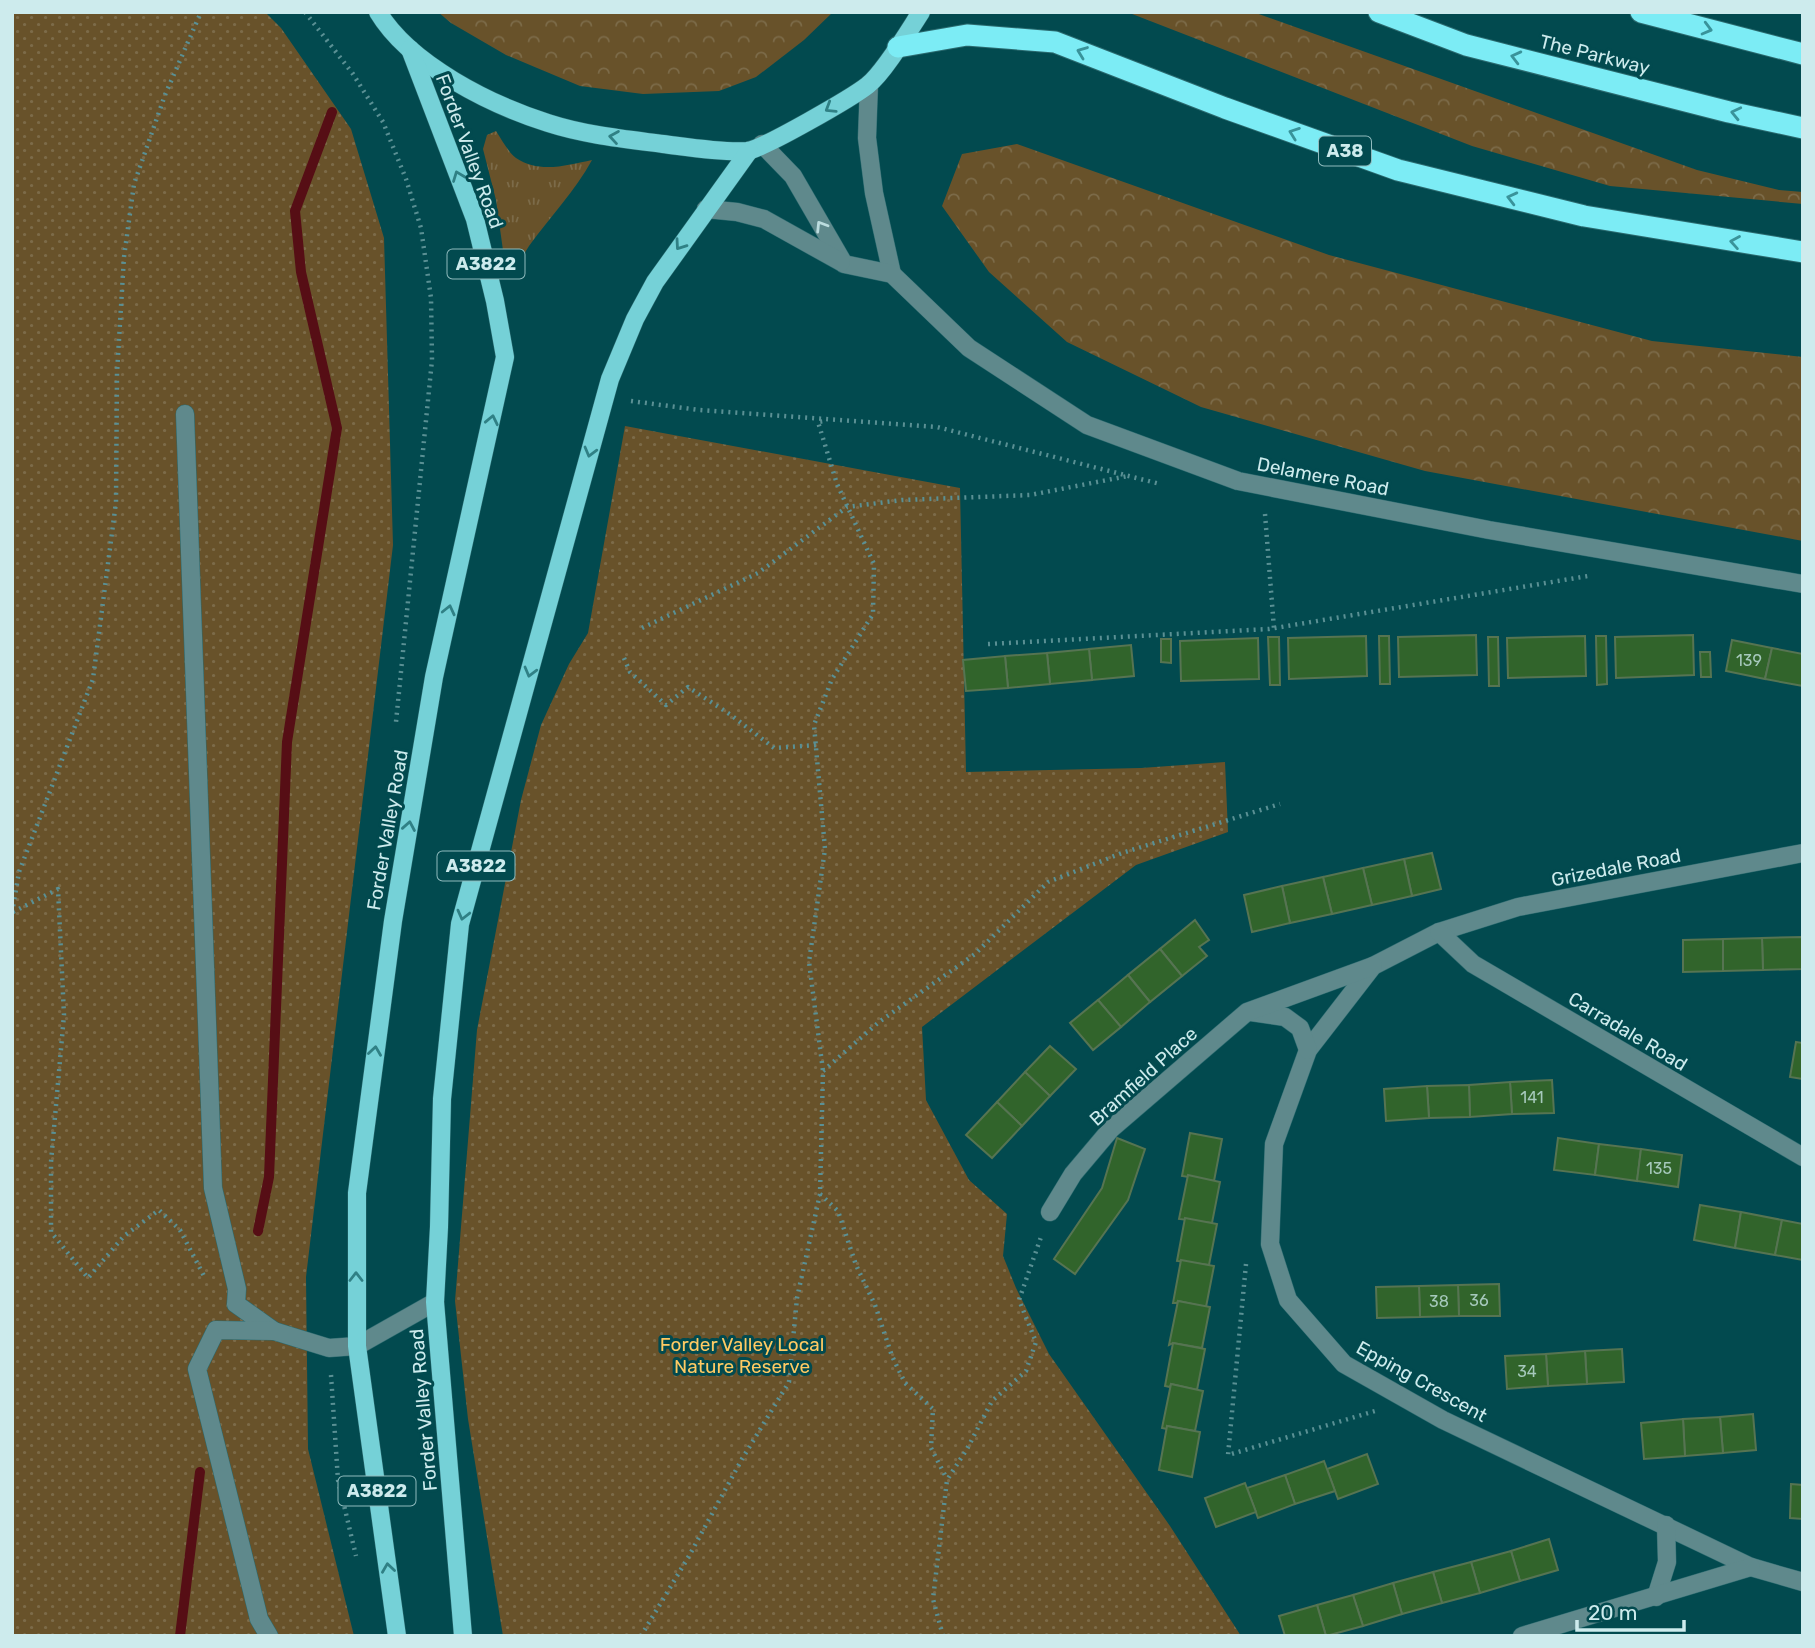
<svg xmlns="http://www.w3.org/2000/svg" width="1815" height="1648" viewBox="0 0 1815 1648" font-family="Rubik,sans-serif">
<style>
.grass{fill:url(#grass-tufts)}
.forest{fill:url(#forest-crowns)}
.park{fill:url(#park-dots)}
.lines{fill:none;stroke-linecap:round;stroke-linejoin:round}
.stream{stroke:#560e15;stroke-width:10}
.building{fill:#31642b;stroke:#567452;stroke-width:2}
.minor-casing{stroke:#2b6a6f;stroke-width:19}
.major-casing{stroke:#2b6a6f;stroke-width:19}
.highway-casing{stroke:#2b6a6f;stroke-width:23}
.path{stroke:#5a9094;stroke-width:4.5;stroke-dasharray:2 5;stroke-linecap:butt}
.minor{stroke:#5f898c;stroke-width:18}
.major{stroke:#75d1d7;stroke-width:18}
.highway{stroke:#7cecf5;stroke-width:21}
.oneway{stroke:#39939a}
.oneway2{stroke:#308085}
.oneway3{stroke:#bcdcde}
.labels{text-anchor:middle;stroke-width:6;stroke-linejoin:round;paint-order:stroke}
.number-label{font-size:16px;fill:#a6c9bc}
.shield{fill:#024a4f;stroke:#90bbbe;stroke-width:2}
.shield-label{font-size:18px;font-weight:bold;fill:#cdebed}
.street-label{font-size:19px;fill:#cdebed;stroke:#024a4f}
.park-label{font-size:19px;fill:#ffca63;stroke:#024a4f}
</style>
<defs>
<pattern id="grass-tufts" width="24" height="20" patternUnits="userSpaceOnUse" patternTransform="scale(1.75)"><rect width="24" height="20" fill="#68522a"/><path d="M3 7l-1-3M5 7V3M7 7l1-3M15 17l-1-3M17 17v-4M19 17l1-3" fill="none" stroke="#7c6b49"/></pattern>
<pattern id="forest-crowns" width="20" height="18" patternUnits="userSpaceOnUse" patternTransform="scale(1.75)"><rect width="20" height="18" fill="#68522a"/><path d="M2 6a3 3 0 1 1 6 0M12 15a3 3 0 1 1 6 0" fill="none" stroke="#7c6b49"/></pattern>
<pattern id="park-dots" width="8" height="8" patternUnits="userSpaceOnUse" patternTransform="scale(1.75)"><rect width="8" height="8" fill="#68522a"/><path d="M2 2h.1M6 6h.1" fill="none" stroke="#7c6b49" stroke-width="1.8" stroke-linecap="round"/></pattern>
</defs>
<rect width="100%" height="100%" fill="#024a4f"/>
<path class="grass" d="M496,131C502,140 508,152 516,158C539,174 568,165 592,160C575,191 550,217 529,246C521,258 518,270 507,279L496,200L483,149L487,135Z"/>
<g class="forest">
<polygon points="438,12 833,12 804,40 756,77 719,91 643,94 580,86 506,55 451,23"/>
<polygon points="1127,12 1253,12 1697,170 1779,190 1803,192 1803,204 1610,186 1472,146"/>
<polygon points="1017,144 1329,255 1652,341 1803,357 1803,541 1425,471 1201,407 1067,342 989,272 942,206 962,154"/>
</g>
<g class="park">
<polygon points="12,12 265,12 281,28 351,129 384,238 393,545 306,1277 308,1449 354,1636 12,1636"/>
<polygon points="625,426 960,488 966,772 1141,768 1225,762 1228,832 1136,865 922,1027 926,1100 969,1180 1007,1214 1003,1256 1016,1288 1049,1354 1170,1526 1241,1636 503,1636 468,1419 455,1301 477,1030 521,800 541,725 569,664 588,633"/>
</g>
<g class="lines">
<g class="stream">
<polyline points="258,1231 269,1177 287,742 337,428 301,272 295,211 332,112"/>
<polyline points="180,1636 200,1472"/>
</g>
</g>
<g class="building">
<polygon points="1476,635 1477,675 1399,677 1398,637"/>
<polygon points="1693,635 1694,675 1616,678 1615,637"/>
<polygon points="1366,636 1367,676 1289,679 1288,638"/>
<polygon points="1379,636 1389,636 1390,684 1380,684"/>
<polygon points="1585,636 1586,676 1508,678 1507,638"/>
<polygon points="1596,636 1606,636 1607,684 1597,685"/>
<polygon points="1268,637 1279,637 1280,685 1270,685"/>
<polygon points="1488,637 1498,637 1499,686 1489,686"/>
<polygon points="1258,638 1259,679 1181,681 1180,641"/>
<polygon points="1161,639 1171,639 1171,663 1161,662"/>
<polygon points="1732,640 1772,648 1765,679 1726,671"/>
<polygon points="1131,645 1134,676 1092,680 1089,649"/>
<polygon points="1772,648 1803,654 1803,686 1765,679"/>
<polygon points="1089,649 1092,680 1050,684 1047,653"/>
<polygon points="1700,652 1710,652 1711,677 1701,677"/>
<polygon points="1047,653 1050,684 1008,688 1005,656"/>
<polygon points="1005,656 1008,688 966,691 963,660"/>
<polygon points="1432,853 1441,889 1412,896 1404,859"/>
<polygon points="1404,859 1412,896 1372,905 1363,868"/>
<polygon points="1363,868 1372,905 1332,914 1323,877"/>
<polygon points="1323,877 1332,914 1290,923 1282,886"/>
<polygon points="1282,886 1290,923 1252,932 1244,895"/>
<polygon points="1195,920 1209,940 1199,947 1207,956 1182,976 1160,949"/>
<polygon points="1802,937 1803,969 1763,970 1762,938"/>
<polygon points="1762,938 1763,970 1723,971 1723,939"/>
<polygon points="1723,939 1723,971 1683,972 1683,940"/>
<polygon points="1160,949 1182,976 1150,1002 1128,975"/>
<polygon points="1128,975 1150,1002 1121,1027 1098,1000"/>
<polygon points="1098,1000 1121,1027 1093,1050 1070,1023"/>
<polygon points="1796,1042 1803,1043 1803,1079 1790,1077"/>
<polygon points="1050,1046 1076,1069 1050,1096 1025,1072"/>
<polygon points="1025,1072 1050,1096 1022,1126 997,1102"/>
<polygon points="1552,1080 1554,1113 1512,1114 1510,1082"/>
<polygon points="1510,1082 1512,1114 1470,1117 1469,1085"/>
<polygon points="1469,1085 1470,1117 1429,1118 1427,1086"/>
<polygon points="1427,1086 1429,1118 1386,1121 1384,1089"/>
<polygon points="997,1102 1022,1126 992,1158 966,1135"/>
<polygon points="1190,1133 1222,1139 1214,1181 1182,1176"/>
<polygon points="1117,1138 1145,1149 1128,1200 1075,1274 1054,1259 1102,1188"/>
<polygon points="1558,1138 1599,1144 1595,1175 1554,1170"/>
<polygon points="1599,1144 1641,1149 1637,1181 1595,1175"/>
<polygon points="1641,1149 1682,1155 1678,1187 1637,1181"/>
<polygon points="1188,1175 1220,1182 1212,1223 1179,1219"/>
<polygon points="1700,1205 1741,1212 1735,1248 1694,1240"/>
<polygon points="1741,1212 1782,1220 1775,1255 1735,1248"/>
<polygon points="1185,1218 1217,1224 1209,1265 1177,1261"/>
<polygon points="1782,1220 1803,1224 1803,1260 1775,1255"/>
<polygon points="1181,1260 1214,1266 1206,1307 1178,1301 1177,1303 1173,1303"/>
<polygon points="1499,1284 1500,1316 1459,1316 1458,1285"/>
<polygon points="1458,1285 1459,1316 1420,1317 1419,1286"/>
<polygon points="1419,1286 1420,1317 1377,1318 1376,1287"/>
<polygon points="1178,1301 1210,1307 1202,1348 1173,1343 1169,1345"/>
<polygon points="1173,1343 1205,1349 1197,1390 1171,1384 1170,1387 1165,1386"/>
<polygon points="1622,1349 1624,1382 1587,1384 1585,1351"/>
<polygon points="1585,1351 1587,1384 1548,1386 1546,1354"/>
<polygon points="1546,1354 1548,1386 1507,1389 1505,1356"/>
<polygon points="1171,1384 1203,1391 1195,1431 1167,1426 1167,1429 1162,1428"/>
<polygon points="1753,1414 1756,1450 1723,1453 1720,1417"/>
<polygon points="1720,1417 1723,1453 1685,1456 1683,1419"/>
<polygon points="1683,1419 1685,1456 1644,1459 1641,1423"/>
<polygon points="1167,1426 1200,1432 1192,1477 1159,1470"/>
<polygon points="1367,1454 1378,1484 1338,1499 1327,1469"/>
<polygon points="1324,1461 1335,1491 1295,1504 1285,1475"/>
<polygon points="1285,1475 1295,1504 1258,1518 1247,1488"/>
<polygon points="1245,1483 1256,1512 1216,1527 1205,1498"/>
<polygon points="1791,1484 1803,1485 1803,1519 1790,1518"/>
<polygon points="1549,1539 1558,1570 1520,1581 1511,1551"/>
<polygon points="1511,1551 1520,1581 1480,1593 1471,1562"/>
<polygon points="1471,1562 1480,1593 1442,1603 1433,1572"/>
<polygon points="1433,1572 1442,1603 1402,1614 1393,1583"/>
<polygon points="1393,1583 1402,1614 1363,1626 1353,1595"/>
<polygon points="1353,1595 1363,1626 1326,1636 1317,1605"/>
<polygon points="1317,1605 1326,1636 1285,1636 1279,1616"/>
</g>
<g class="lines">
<g class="minor-casing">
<g id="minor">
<polyline points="869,84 867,138 874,193 892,274"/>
<polyline points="762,144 793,176 844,264 892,274 969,348 1087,425 1238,481 1489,530 1803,584"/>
<polyline points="706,209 737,212 764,219 841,262"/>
<polyline points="185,414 213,1188 237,1289 236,1304 274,1331"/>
<polyline points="1803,853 1518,907 1439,932 1373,966 1308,1050 1274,1144 1270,1244 1288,1300 1344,1364 1443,1420 1751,1567 1803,1582"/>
<polyline points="1439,932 1473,964 1803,1157"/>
<polyline points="1251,1012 1285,1017 1300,1028 1308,1050"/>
<polyline points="1050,1212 1073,1174 1111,1129 1247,1012 1373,966"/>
<polyline points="1656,1597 1667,1562 1666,1525"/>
<polyline points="269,1636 259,1619 197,1369 216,1330 274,1331 329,1348 357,1346 435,1302"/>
<polyline points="1522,1636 1751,1567"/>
</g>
</g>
<g class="major-casing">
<g id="major">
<path d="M378,12C410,65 491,105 548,123C585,135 625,139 663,144C687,147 724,153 747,151C763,149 853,97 868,85C885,71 908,32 921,12"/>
<polyline points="397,1636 357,1346 357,1193 393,921 434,677 505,357 495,301 475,219 410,49"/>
<polyline points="463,1636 435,1302 439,1227 442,1099 460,924 610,379 635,319 655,282 749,151"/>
</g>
</g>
<g class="highway-casing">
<g id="highway">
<polyline points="1379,12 1466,45 1729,112 1803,128"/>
<polyline points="1641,12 1803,54"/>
<polyline points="898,47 967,35 1055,42 1225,108 1398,170 1584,216 1803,252"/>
</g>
</g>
<g class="path">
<polyline points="305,12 353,74 383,122 406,179 421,228 431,298 432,360 396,722"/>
<polyline points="631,401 699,410 937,427 1160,484"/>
<polyline points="1265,514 1274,629"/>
<polyline points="642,628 758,573 847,507 902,500 1030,495 1128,476"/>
<polyline points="988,644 1269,629 1588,576"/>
<polyline points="624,658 630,672 666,705 688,687 731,715 774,748 816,745"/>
<polyline points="13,912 58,889 64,1015 51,1162 51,1232 88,1278 124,1236 159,1210 180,1230 204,1276"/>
<polyline points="12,913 19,872 93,679 116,502 117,373 124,257 134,184 165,95 201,12"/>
<polyline points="823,1071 879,1022 975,954 1048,882 1122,853 1280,804"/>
<polyline points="820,1194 838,1211 856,1265 875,1305 892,1356 905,1383 933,1409 931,1448 947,1479"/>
<polyline points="1246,1264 1228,1455 1375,1411"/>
<polyline points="331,1375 338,1480 356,1556"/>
<polyline points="641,1636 689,1556 742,1459 789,1382 797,1298 820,1194 823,1071 809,962 825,849 814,725 832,679 873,614 874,564 837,484 818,422 825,421"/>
<polyline points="943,1636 933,1599 947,1480 967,1449 992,1401 1026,1371 1036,1342 1019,1300 1041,1237"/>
</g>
<use href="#minor" class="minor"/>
<use href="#major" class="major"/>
<use href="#highway" class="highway"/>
</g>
<defs><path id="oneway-chevron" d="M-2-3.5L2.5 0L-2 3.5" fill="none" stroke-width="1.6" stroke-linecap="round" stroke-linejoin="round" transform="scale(1.75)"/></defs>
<g class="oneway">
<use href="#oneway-chevron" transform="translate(1707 29) rotate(15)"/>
<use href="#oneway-chevron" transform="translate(1082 52) rotate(-159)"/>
<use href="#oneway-chevron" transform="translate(1516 57) rotate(-166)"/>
<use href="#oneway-chevron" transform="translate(1736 113) rotate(-167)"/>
<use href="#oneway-chevron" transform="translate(1294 133) rotate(-160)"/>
<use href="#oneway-chevron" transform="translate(1512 198) rotate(-166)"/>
<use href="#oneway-chevron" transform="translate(1735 242) rotate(-170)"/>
</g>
<g class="oneway2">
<use href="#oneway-chevron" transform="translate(830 108) rotate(148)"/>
<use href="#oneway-chevron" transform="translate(614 137) rotate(-171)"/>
<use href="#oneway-chevron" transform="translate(458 176) rotate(-111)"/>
<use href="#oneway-chevron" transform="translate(680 245) rotate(125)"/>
<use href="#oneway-chevron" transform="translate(492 420) rotate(-78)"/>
<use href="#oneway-chevron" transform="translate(590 452) rotate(105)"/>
<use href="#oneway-chevron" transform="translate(449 610) rotate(-77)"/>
<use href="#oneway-chevron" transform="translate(530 672) rotate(105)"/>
<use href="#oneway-chevron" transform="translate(409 826) rotate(-80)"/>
<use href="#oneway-chevron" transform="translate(463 915) rotate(104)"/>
<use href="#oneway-chevron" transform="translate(375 1051) rotate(-82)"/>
<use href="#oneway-chevron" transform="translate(356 1277) rotate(-90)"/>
<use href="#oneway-chevron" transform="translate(388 1568) rotate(-98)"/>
</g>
<use class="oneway3" href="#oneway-chevron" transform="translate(821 226) rotate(-122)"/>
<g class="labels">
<g class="number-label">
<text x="1749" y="666">139</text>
<text x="1532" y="1103">141</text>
<text x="1659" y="1174">135</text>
<text x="1479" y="1306">36</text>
<text x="1439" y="1307">38</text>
<text x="1527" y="1377">34</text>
</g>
<g class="shield">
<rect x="1319" y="136.5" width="52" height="29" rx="5"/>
<rect x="447.5" y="249.5" width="77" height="29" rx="5"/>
<rect x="437.5" y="851.5" width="77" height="29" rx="5"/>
<rect x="338.5" y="1476.5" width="77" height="29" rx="5"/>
</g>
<g class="shield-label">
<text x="1345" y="157">A38</text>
<text x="486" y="270">A3822</text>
<text x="476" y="872">A3822</text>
<text x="377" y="1497">A3822</text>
</g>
<g class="street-label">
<text transform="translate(1595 54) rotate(14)" y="7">The Parkway</text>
<text transform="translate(470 151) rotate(70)" y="7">Forder Valley Road</text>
<text transform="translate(1323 476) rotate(11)" y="7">Delamere Road</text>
<text transform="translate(387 830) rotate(-80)" y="7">Forder Valley Road</text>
<text transform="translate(1616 867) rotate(-11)" y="7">Grizedale Road</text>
<text transform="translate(1628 1031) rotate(31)" y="7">Carradale Road</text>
<text transform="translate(1143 1076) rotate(-42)" y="7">Bramfield Place</text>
<text transform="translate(1422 1381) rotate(29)" y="7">Epping Crescent</text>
<text transform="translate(423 1410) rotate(-95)" y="7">Forder Valley Road</text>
</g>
<g class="park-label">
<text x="742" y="1351">Forder Valley Local<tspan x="742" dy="22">Nature Reserve</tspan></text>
</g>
</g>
<rect width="1815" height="1648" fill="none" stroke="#cdebed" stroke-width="28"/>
<path d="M1577 1620v10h107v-10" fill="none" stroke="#cdebed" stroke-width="3.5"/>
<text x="1588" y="1620" font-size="21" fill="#cdebed" stroke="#024a4f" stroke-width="5" paint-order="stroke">20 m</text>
</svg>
